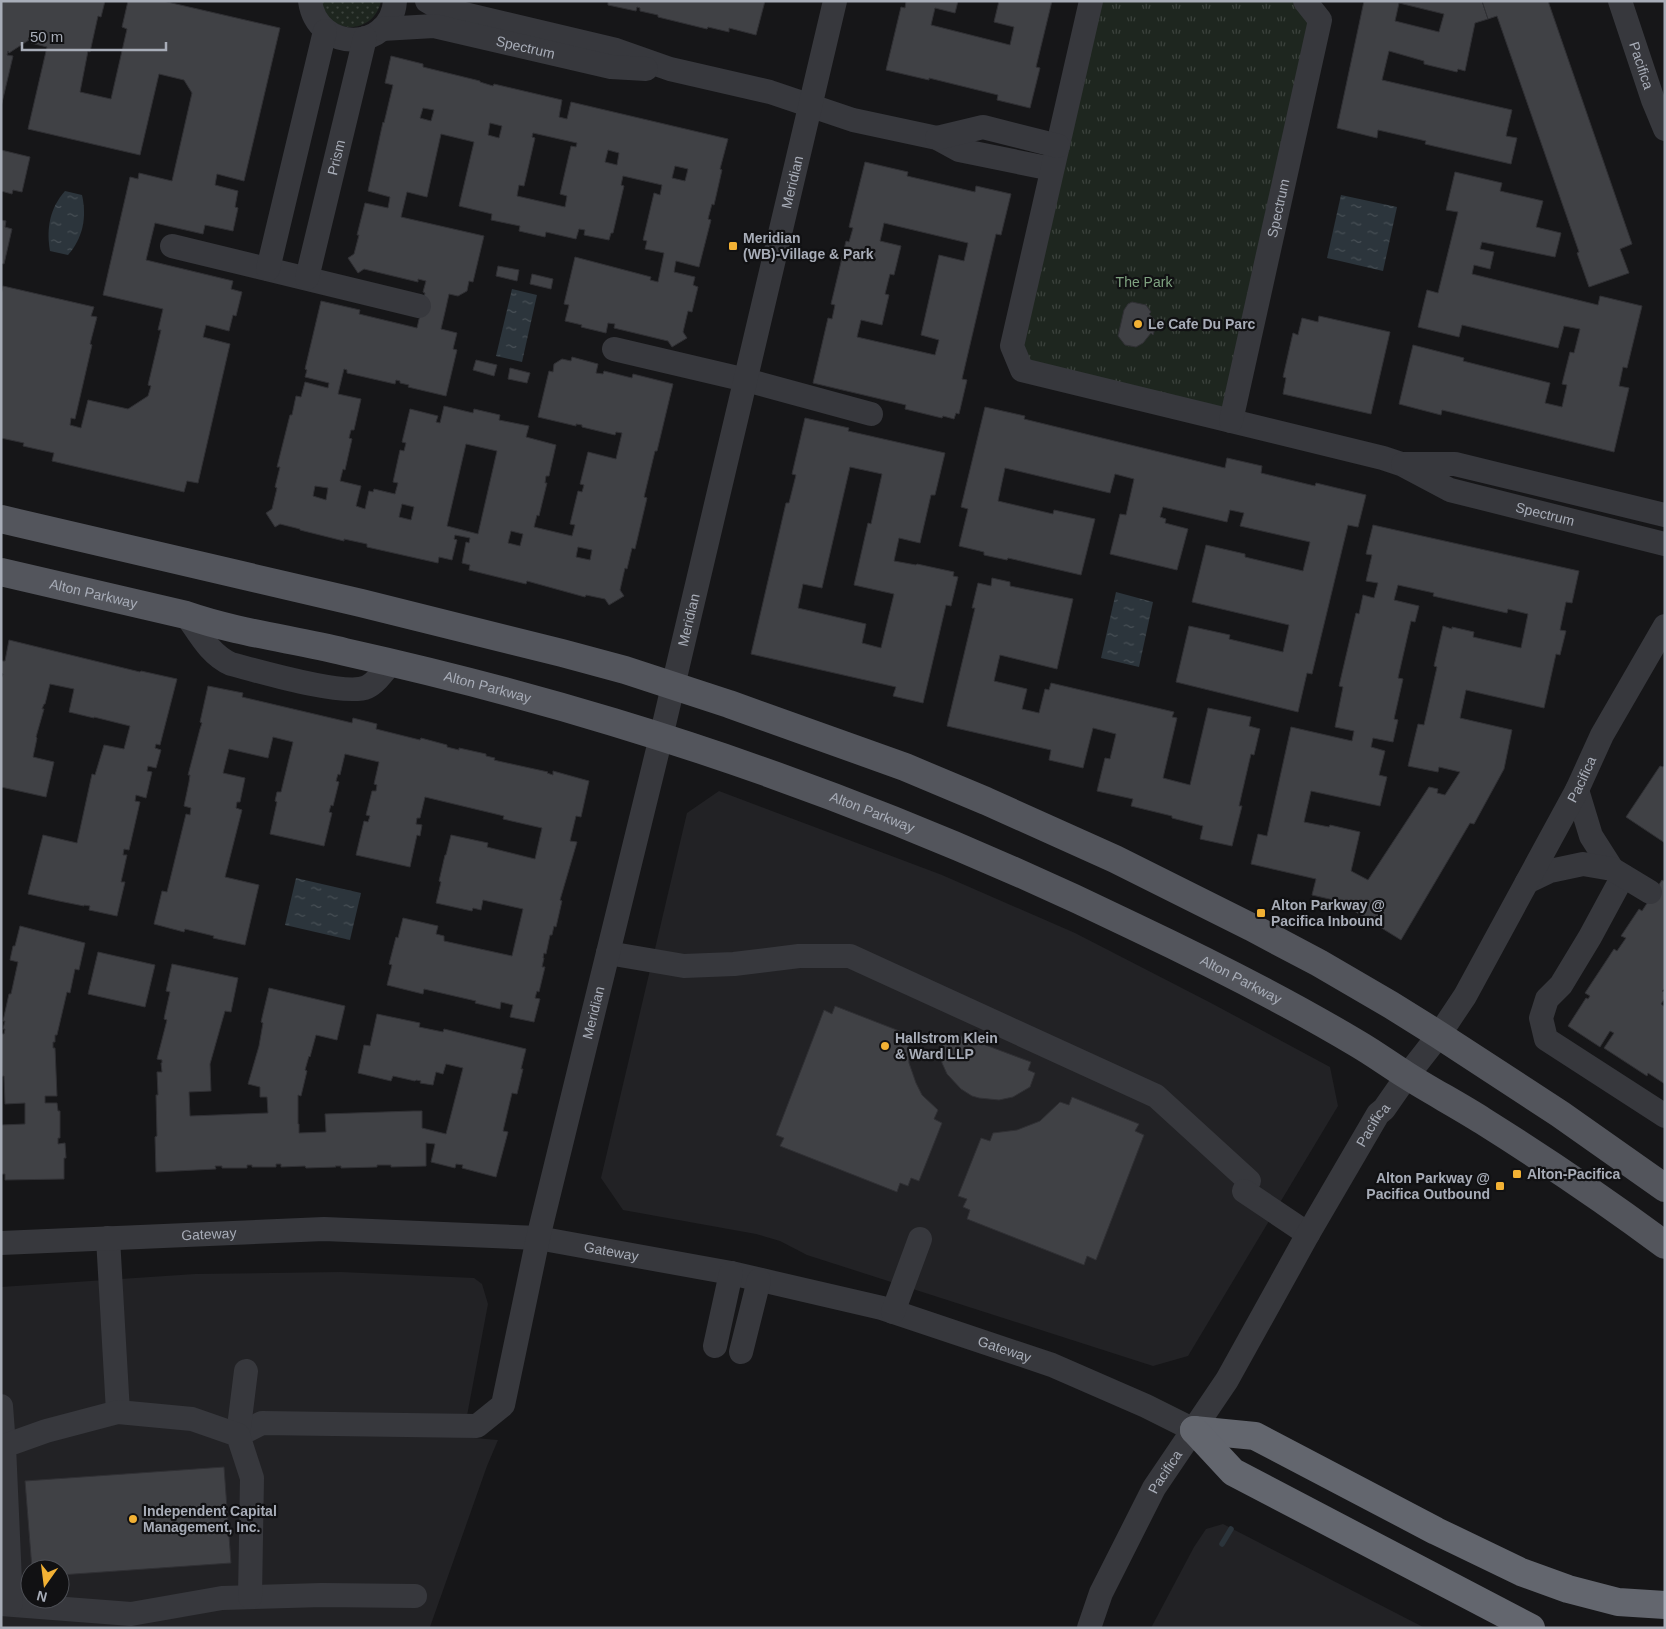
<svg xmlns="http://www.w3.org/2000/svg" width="1666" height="1629" viewBox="0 0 1666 1629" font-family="Arial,sans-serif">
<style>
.built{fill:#222225;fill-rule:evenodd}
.grass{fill:url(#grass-dots)}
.park{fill:url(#park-tufts)}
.water{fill:url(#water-ripples)}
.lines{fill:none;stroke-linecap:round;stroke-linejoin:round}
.stream{stroke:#2c353c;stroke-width:5.5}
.building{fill:#404145;stroke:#303034;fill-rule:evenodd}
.minor{stroke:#37383d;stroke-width:24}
.major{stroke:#53555c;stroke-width:28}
.highway{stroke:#63666e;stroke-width:28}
.poi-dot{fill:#f2b134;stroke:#111113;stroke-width:2}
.labels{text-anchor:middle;stroke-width:4.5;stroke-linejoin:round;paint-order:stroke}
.street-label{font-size:14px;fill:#a8adb8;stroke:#111113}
.poi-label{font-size:14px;font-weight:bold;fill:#a8adb8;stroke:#111113;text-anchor:start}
.park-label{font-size:14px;fill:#7fa381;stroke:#111113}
</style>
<defs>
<pattern id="grass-dots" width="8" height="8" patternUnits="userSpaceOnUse" patternTransform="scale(1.25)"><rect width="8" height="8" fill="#1e261f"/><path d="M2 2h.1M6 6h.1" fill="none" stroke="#3c433d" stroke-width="1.8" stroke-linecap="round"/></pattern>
<pattern id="park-tufts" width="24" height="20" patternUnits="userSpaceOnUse" patternTransform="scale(1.25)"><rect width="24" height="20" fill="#1e261f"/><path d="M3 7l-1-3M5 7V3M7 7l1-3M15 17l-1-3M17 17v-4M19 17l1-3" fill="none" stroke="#3c433d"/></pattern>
<pattern id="water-ripples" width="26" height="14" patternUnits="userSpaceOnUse" patternTransform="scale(1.25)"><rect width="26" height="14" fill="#2c353c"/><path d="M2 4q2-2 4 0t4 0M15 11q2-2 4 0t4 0" fill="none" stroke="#485056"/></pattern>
</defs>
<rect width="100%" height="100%" fill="#161618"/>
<g class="built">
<polygon points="719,791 942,875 1075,933 1211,1003 1330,1067 1338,1106 1188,1356 1153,1366 807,1255 780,1241 756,1234 623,1210 601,1178 687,813"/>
<path d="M341,1272L474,1278L482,1284L488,1304L463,1437L498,1440L487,1466L430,1627L1,1628V1287L195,1274ZM30,1569H60V1599H30Z"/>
<polygon points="1223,1524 1425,1628 1151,1628 1194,1547 1206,1529"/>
</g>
<path class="grass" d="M320,1H381C376,26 349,35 329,19C325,15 323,7 320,1Z"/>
<polygon class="park" points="1091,1 1305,1 1320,20 1231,421 1022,370 1012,346"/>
<g class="water">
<path d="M65,191L82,195C87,217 83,238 68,255L50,251C46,228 50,208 65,191Z"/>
<polygon points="1341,195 1397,207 1383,271 1327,258"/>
<polygon points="512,289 537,295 522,362 496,356"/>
<polygon points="1116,592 1153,602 1139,667 1101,658"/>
<polygon points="296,878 361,893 350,940 285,925"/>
</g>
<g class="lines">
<polyline class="stream" points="1222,1544 1231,1529"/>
</g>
<g class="building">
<polygon points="1,1 105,1 101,17 98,16 90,52 88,51 80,92 111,99 127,29 122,27 128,1 163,1 280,28 244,181 217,174 215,185 238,191 235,207 238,208 233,231 205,225 203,234 155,223 146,260 233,281 231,289 242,292 236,316 233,315 229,331 206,325 203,337 230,344 198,483 187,481 184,492 52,461 54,453 23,446 24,443 1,438 1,295 3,286 94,307 91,316 97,317 90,344 92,345 75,419 71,418 70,425 81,428 88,400 128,409 148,396 151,386 148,385 161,330 158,330 163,309 103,295 130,177 138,179 139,173 172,181 192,93 184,80 159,74 140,155 28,129 47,47 31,43 32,41 29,40 9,53 8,51 7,55 13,56 1,107"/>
<polygon points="608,1 765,1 756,35 729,28 729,32 708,27 707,29 658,17 658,15 640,11 640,8 637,7 636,11 608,5"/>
<polygon points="906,1 958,1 955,13 935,8 931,25 1010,45 1014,27 994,22 999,1 1052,1 1036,67 1040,68 1030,108 997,100 998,95 929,78 929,80 886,70 901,7 905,8"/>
<path d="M1364,1H1482L1488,19L1475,23L1465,71L1458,69L1457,72L1424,64V61L1389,51L1382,80L1512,110L1506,136L1517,138L1511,164L1425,144L1426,141L1378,130L1377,138L1337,128ZM1399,3L1444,14L1439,32L1395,21Z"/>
<polygon points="1482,1 1548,1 1632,244 1620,249 1629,273 1589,287 1577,253 1579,252 1497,16 1488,19"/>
<path d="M391,56L423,64V67L480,81V82L493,86L494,84L562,100L559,117L567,119L571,102L728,139L720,169L722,170L714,205L712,204L708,219L711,220L699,267L676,261L674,272L695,277L693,285L698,287L692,312L688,311L683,332L687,338L672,347L668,341L614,328L615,324L608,323L606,333L581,327L582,325L565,321L569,305L564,304L575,257L651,277L650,280L658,282L664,253L645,249L647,241L643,240L654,193L660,195L662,185L623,176L621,185L624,186L613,233H611L609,240L584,235L585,230L579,229L576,239L546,232L545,237L519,231L520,226L491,220L492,214L459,206L474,142L441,134L427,197L407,192L401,217L484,236L473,282L469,281L467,291L458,296L449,294L445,312L441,329L457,333L453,349L457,350L446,396L408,387L409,385L400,383V381L396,380L395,384L347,373V370L344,369L338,394L361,399L354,430H351L349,438L352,439L345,470L343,469L340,481L361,486L356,506L365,509L369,491L373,492L374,489L395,494L398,483L393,482L400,450L404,451L406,443L402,442L410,409L438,416L436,422L440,423L444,406L473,413L474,409L500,415L499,420L529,426L526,437L556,445L549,476H546L545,483H547L539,516L537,515L534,527L572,536L575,525L570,524L578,491L582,492L584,485L580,484L588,452L616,459L622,433L616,432L615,435L582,427V425L576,424V426L538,417L549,371L553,372L554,364L562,359L571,361L572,357L598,364L596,373L603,374L604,371L632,378L633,374L673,384L657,451H655L644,497L647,498L635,549L632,548L627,569L625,568L620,590L624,596L609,605L605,599L586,595L585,597L527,581L526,584L469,570L470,565L462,563L466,542L469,543L470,538L455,535L454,539L457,540L452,560L439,557L438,563L367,547V544L344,539V541L300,530V529L280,524L275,527L266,513L272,509L277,488L275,487L280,467H277L290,415H292L296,396L301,397L305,382L328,388L329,383L305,377L307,370L305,369L321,301L360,310L359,314L417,328L425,293L423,292L426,281L418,279V282L364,269L358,273L348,258L354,254L359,235H357L365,203L388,208L390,197L368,191L383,122L384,123L393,85L385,83ZM423,108L434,110L431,121L420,118ZM490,123L502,126L499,138L488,135ZM533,133L577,143L576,147L571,146L560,194L567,196L565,207L517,196L519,185L524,186L535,138L532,137ZM608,150L619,153L617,165L605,162ZM675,166L688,169L685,181L672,178ZM466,444L497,451L478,534L447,526ZM315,486L328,488L326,500L313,496ZM402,504L414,507L411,520L399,517ZM511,531L523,534L520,546L508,543ZM578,547L592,550L590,560L576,557Z"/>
<polygon points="1,150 30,157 22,192 13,190 12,194 1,191"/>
<path d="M865,162L908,172L907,176L975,192L976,186L1011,194L1001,235L996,234L962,379L967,380L959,414L956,413L954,419L943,416L942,418L905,409L906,405L813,383L828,318L832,319L835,305L831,304L846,241L849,242L853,228L849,227ZM884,223L968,243L964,261L939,255L921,335L939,340L935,355L857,337L861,320L882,325L889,295L885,294L890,274L894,275L901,246L880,241Z"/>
<polygon points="1455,172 1502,183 1500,191 1543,201 1536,227 1561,233 1555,257 1482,242 1480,249 1494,252 1490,269 1474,265 1472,274 1598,305 1600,296 1642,306 1627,368 1623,367 1619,386 1629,388 1614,452 1442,410 1441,415 1399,404 1413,345 1464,358 1463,361 1550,383 1545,403 1562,407 1567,385 1562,384 1570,352 1574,353 1580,329 1564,326 1558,348 1462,325 1459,337 1418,327 1427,290 1438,293 1458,212 1446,210"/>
<polygon points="1,220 6,221 5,227 12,229 4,264 1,263"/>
<polygon points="498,266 519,270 517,281 496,276"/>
<polygon points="532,274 553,279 551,289 530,284"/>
<polygon points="1132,302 1146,305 1151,312 1149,314 1155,320 1152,328 1155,329 1153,335 1151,333 1143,343 1136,347 1125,345 1118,336 1124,310 1128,304"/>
<polygon points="1319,316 1390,332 1371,414 1283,394 1286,378 1283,377 1293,333 1298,335 1302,318 1318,322"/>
<polygon points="476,360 497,365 494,376 473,370"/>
<polygon points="510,368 530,373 527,383 508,379"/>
<polygon points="985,407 1025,416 1024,419 1225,468 1227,458 1262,466 1261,473 1315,486 1316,483 1366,495 1358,527 1348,525 1312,674 1307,673 1298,712 1176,682 1189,626 1230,635 1229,639 1283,652 1289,625 1192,602 1206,545 1245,554 1245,557 1303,571 1310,542 1240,526 1244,513 1230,510 1227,522 1163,507 1160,517 1166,519 1165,523 1188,529 1177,570 1110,554 1120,514 1126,515 1134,479 1115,474 1110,493 1005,468 998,501 1053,514 1054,510 1095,519 1081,575 1008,558 1007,560 984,555 984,552 959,546 968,509 961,507"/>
<path d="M805,418L849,428L848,431L945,453L935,495H931L920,543L899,538L894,561L916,565L917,564L954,572L953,576L958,577L951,606L946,605L923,703L893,696L896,687L751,654L786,503H789L796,475L792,474ZM850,467L882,474L871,524L868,523L854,585L894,594L881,648L862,643L866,624L798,608L803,584L822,588Z"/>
<path d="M1373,525L1579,571L1572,603L1566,602L1560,630L1566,631L1560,655L1556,654L1544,708L1466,690L1460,718L1512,730L1504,769L1474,824L1470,823L1401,940L1338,901L1312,895L1316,879L1251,864L1258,834L1267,836L1291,727L1352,741L1354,731L1335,727L1343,687L1339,686L1356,613L1359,614L1363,595L1374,598L1378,583L1366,581L1372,555L1366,554ZM1398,585L1434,593L1433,596L1507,613L1508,609L1528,614L1521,648L1473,637L1474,632L1452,627V629L1443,626L1434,666L1437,667L1424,725L1418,724L1408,766L1438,772L1439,767L1460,772L1445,795L1437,793L1438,789L1429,787L1368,880L1351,871L1360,832L1330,825L1329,827L1304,822L1311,791L1380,806L1387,777L1379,775L1385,751L1371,747L1373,738L1393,742L1398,720L1394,719L1403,679L1398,678L1411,621L1415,622L1419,606L1394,600Z"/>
<polygon points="992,578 1010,582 1010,586 1073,599 1057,669 1000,655 994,681 1027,689 1022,709 1039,713 1045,689 1049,690 1051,683 1174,712 1172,717 1177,718 1163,778 1190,785 1208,708 1251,717 1249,726 1260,729 1254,755 1251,754 1239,806 1242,806 1232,846 1200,839 1203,826 1172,818 1172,816 1131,806 1133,799 1097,791 1105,758 1110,759 1116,734 1093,728 1083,768 1049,760 1051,750 947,726 975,608 972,608 978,583 991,586"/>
<polygon points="9,640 140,672 141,671 177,679 160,745 156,744 155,748 161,750 156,768 148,766 147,771 152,772 146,798 136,795 135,801 140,802 129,850 124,849 123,855 127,855 121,882 125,882 117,916 89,910 90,906 84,905 84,906 59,901 28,894 43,835 77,843 92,774 95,775 104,745 124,749 130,726 94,717 94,718 69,712 74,689 50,684 45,704 44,704 42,709 44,709 36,737 37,738 33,757 54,762 46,797 1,787 1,679 3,674 1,673 1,661 5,661"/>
<polygon points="208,686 243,693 242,697 344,721 352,723 353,718 377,724 376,729 420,740 421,738 447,745 447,747 459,750 459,748 486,754 486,756 495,758 494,760 498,761 548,772 547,773 553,775 553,771 589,781 581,817 576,816 570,841 577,842 560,900 562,901 556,927 554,926 552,935 550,935 546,954 544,953 543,958 544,958 542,967 545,967 539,992 537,991 535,998 540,999 534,1022 510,1017 513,1005 501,1002 500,1009 475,1003 476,1001 424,989 423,994 387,985 392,965 389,964 396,937 398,938 403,918 438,926 436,934 444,936 444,941 512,956 523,909 483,900 481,910 473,908 472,911 436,903 441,882 439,881 445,855 446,855 451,835 488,843 487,847 535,859 542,828 503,819 504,816 425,797 420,818 417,818 416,824 422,825 420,836 417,835 410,867 356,855 364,821 368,822 370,816 366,815 372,791 376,791 377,785 374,784 379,762 345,754 340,775 338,774 336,781 339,782 333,806 331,805 329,812 332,813 324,846 270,834 277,802 275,801 277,792 281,792 293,742 273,737 268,758 229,749 223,773 245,778 240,802 237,802 236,808 242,810 225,877 259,885 245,945 213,938 214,936 185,929 184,932 154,924 162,891 167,892 186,814 190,815 191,808 184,806 189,782 190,775 188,775 200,729 202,723 200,722"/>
<polygon points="1665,765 1665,843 1626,817 1660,766 1663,767"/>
<polygon points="1662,880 1665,882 1665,988 1662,991 1665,992 1665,998 1661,1004 1665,1007 1665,1084 1648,1073 1647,1076 1604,1048 1614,1033 1610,1031 1600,1047 1568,1026 1586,998 1588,999 1590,996 1585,993 1614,949 1617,951 1626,938 1621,936 1639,909 1642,911"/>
<polygon points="20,926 85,943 79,970 75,969 70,993 67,992 57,1035 55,1035 55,1042 53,1042 53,1048 55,1048 57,1096 45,1096 45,1103 57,1103 58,1111 60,1111 60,1138 58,1138 58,1144 65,1143 66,1158 64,1158 64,1179 5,1180 5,1174 1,1174 1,1125 25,1124 25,1103 5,1104 4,1076 2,1076 1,1034 4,1034 5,1029 3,1029 5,1021 3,1021 9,994 11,994 18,962 10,960 13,946 15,946"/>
<polygon points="98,952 155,965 145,1007 88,994"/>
<polygon points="172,964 238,978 231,1012 225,1011 210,1064 211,1091 189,1092 190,1116 268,1113 267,1097 260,1097 260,1087 248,1084 259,1046 263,1023 261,1022 269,988 345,1006 337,1040 316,1035 310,1057 309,1056 305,1070 307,1071 301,1096 298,1095 298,1124 299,1124 299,1133 326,1132 325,1114 413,1111 422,1111 422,1128 446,1134 463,1068 446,1064 443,1074 436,1072 433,1085 420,1083 421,1081 416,1080 415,1081 393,1076 391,1081 358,1073 364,1045 370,1046 377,1014 420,1023 419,1027 443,1032 444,1029 526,1049 521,1069 523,1069 517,1094 512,1093 503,1131 508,1132 496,1177 462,1168 463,1165 456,1164 455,1168 431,1162 435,1144 426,1143 426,1166 391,1167 391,1165 377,1165 377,1167 341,1168 341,1166 335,1166 336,1167 306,1168 305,1166 281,1167 281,1164 276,1164 276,1167 252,1167 252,1165 247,1165 247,1168 222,1168 222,1166 215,1166 216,1169 156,1172 155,1137 157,1136 156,1095 158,1095 157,1072 162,1072 161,1063 162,1063 162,1060 157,1059 167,1020 164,1019 165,1014 170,992 166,991"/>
<polygon points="835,1006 902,1032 899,1040 908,1043 909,1063 916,1083 922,1095 938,1110 934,1119 942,1123 919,1181 911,1178 908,1186 900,1183 897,1192 780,1146 784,1138 776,1135 824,1010 832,1014"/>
<polygon points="956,1034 1031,1062 1028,1070 1035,1073 1030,1087 1013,1097 999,1100 979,1098 972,1096 961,1089 947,1074 942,1063 940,1052 945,1038 953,1041"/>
<polygon points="1072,1097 1139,1124 1135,1131 1144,1135 1096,1260 1087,1256 1084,1265 967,1219 970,1210 963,1207 967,1199 958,1196 981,1138 990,1141 993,1133 1017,1130 1040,1121 1060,1102 1069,1105"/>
<polygon points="224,1467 231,1563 60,1575 60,1569 32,1569 25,1481"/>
</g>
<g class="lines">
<g class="minor">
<path d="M310,1C317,53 391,52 395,1"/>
<polyline points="427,1 439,8 616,50 670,69 770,92 853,120 937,138 959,150 1052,169"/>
<path id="s1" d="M1091,1L1012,346L1022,370L1383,458L1401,464L1450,490L1665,544"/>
<path id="s2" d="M1620,1L1653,100L1665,129"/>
<path id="s3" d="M382,29L434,26L611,67L646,69"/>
<polyline points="937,138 983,127 1058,146"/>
<polyline points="172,246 419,306"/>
<polyline points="268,269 325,31"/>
<path id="s4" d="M307,278L365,38"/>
<polyline points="614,349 746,380 871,414"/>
<path id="s5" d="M1231,421L1320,20L1305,1"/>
<polyline points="1403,464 1455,464 1665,515"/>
<path d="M186,615C199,633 210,655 231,664C258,671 345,697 367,687C376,683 385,670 391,663"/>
<polyline points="1577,790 1591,836 1612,869"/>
<polyline points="1623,876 1590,937 1561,985 1547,999 1541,1018 1546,1039 1665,1116"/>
<polyline points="1527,882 1550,871 1583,864 1612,869 1650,892"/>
<polyline points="608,953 684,966 734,964 799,956 850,956 1156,1096 1249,1181"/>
<polyline points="1244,1191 1308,1234"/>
<polyline points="108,1238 118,1412"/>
<path id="s6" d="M1,1243L324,1229L538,1238L731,1273L882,1308L1052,1365L1146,1406L1194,1430"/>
<polyline points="893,1312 920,1239"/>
<polyline points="715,1346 731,1273"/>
<polyline points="741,1352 759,1280"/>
<polyline points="1,1406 4,1446 1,1447"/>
<path id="s7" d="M238,1435L262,1423L477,1426L503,1405L538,1238L661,737L835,1"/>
<polyline points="238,1435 246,1371"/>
<polyline points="1,1604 131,1614 222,1598 322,1595 415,1596"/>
<polyline points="11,1604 4,1446 46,1431 118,1412 192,1419 238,1435 252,1478 250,1597"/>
<path id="s8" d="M1089,1628L1101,1593L1154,1488L1227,1380L1308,1234L1378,1114L1384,1109L1407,1076L1439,1035L1465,996L1577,790L1602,735L1665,626"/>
</g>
<g class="major">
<polyline points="1,519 361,603 562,653 625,670 729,704 905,767 986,801 1115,859 1251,927 1319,963 1391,1005 1439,1035 1560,1114 1665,1188"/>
<path id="s9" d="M1,572L186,615C238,633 292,639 345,652C435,672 524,695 613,722C792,776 966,845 1135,927C1211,963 1286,1001 1358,1044C1375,1054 1390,1065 1406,1075C1431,1091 1458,1105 1483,1121C1545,1160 1606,1201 1665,1245"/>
</g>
<g class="highway">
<polyline points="1194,1430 1255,1436 1436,1531 1521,1572 1568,1589 1618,1602 1665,1605"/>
<polyline points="1194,1430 1233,1472 1531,1628"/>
</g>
</g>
<g class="poi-dot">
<rect x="728" y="241" width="10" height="10" rx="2.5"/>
<circle cx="1138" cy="324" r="5"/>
<rect x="1256" y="908" width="10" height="10" rx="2.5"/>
<circle cx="885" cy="1046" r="5"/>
<rect x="1512" y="1169" width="10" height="10" rx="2.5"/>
<rect x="1495" y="1181" width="10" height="10" rx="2.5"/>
<circle cx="133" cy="1519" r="5"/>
</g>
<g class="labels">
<g class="street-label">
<text dy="5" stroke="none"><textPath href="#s3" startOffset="146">Spectrum</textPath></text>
<text dy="5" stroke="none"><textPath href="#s2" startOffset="68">Pacifica</textPath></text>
<text dy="5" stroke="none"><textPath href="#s4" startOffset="124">Prism</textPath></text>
<text dy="5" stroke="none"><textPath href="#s7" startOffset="1532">Meridian</textPath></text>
<text dy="5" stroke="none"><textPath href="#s5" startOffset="218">Spectrum</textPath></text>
<text dy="5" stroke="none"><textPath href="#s1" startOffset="924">Spectrum</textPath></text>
<text dy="5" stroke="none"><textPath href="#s9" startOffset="95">Alton Parkway</textPath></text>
<text dy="5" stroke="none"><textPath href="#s7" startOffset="1082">Meridian</textPath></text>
<text dy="5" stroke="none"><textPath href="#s9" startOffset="500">Alton Parkway</textPath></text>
<text dy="5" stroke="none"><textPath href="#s8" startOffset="984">Pacifica</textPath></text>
<text dy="5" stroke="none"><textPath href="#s9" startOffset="905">Alton Parkway</textPath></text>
<text dy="5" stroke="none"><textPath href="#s9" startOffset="1310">Alton Parkway</textPath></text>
<text dy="5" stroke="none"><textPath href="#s7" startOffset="678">Meridian</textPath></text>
<text dy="5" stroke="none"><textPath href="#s8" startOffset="579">Pacifica</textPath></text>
<text dy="5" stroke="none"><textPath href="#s6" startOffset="208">Gateway</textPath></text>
<text dy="5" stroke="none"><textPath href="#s6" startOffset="612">Gateway</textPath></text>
<text dy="5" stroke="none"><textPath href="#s6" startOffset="1018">Gateway</textPath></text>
<text dy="5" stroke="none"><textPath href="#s8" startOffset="174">Pacifica</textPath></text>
</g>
<g class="poi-label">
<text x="743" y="243">Meridian<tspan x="743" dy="16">(WB)-Village &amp; Park</tspan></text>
<text x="1148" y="329">Le Cafe Du Parc</text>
<text x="1271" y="910">Alton Parkway @<tspan x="1271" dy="16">Pacifica Inbound</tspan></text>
<text x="895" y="1043">Hallstrom Klein<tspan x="895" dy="16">&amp; Ward LLP</tspan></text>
<text x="1527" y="1179">Alton-Pacifica</text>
<text x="1490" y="1183" text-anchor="end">Alton Parkway @<tspan x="1490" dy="16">Pacifica Outbound</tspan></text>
<text x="143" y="1516">Independent Capital<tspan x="143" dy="16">Management, Inc.</tspan></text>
</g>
<g class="park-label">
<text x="1144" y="287">The Park</text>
</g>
</g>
<rect width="1666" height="1629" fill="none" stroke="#a8adb8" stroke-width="5"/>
<g transform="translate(45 1584) rotate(194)"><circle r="24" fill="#111113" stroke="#4d4f55"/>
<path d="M0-4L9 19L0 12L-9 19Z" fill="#f2b134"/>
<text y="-8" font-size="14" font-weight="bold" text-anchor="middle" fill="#a8adb8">N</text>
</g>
<path d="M22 42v8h144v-8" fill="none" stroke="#a8adb8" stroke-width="2.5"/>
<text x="30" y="42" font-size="15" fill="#a8adb8" stroke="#111113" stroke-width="4" paint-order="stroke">50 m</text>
</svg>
